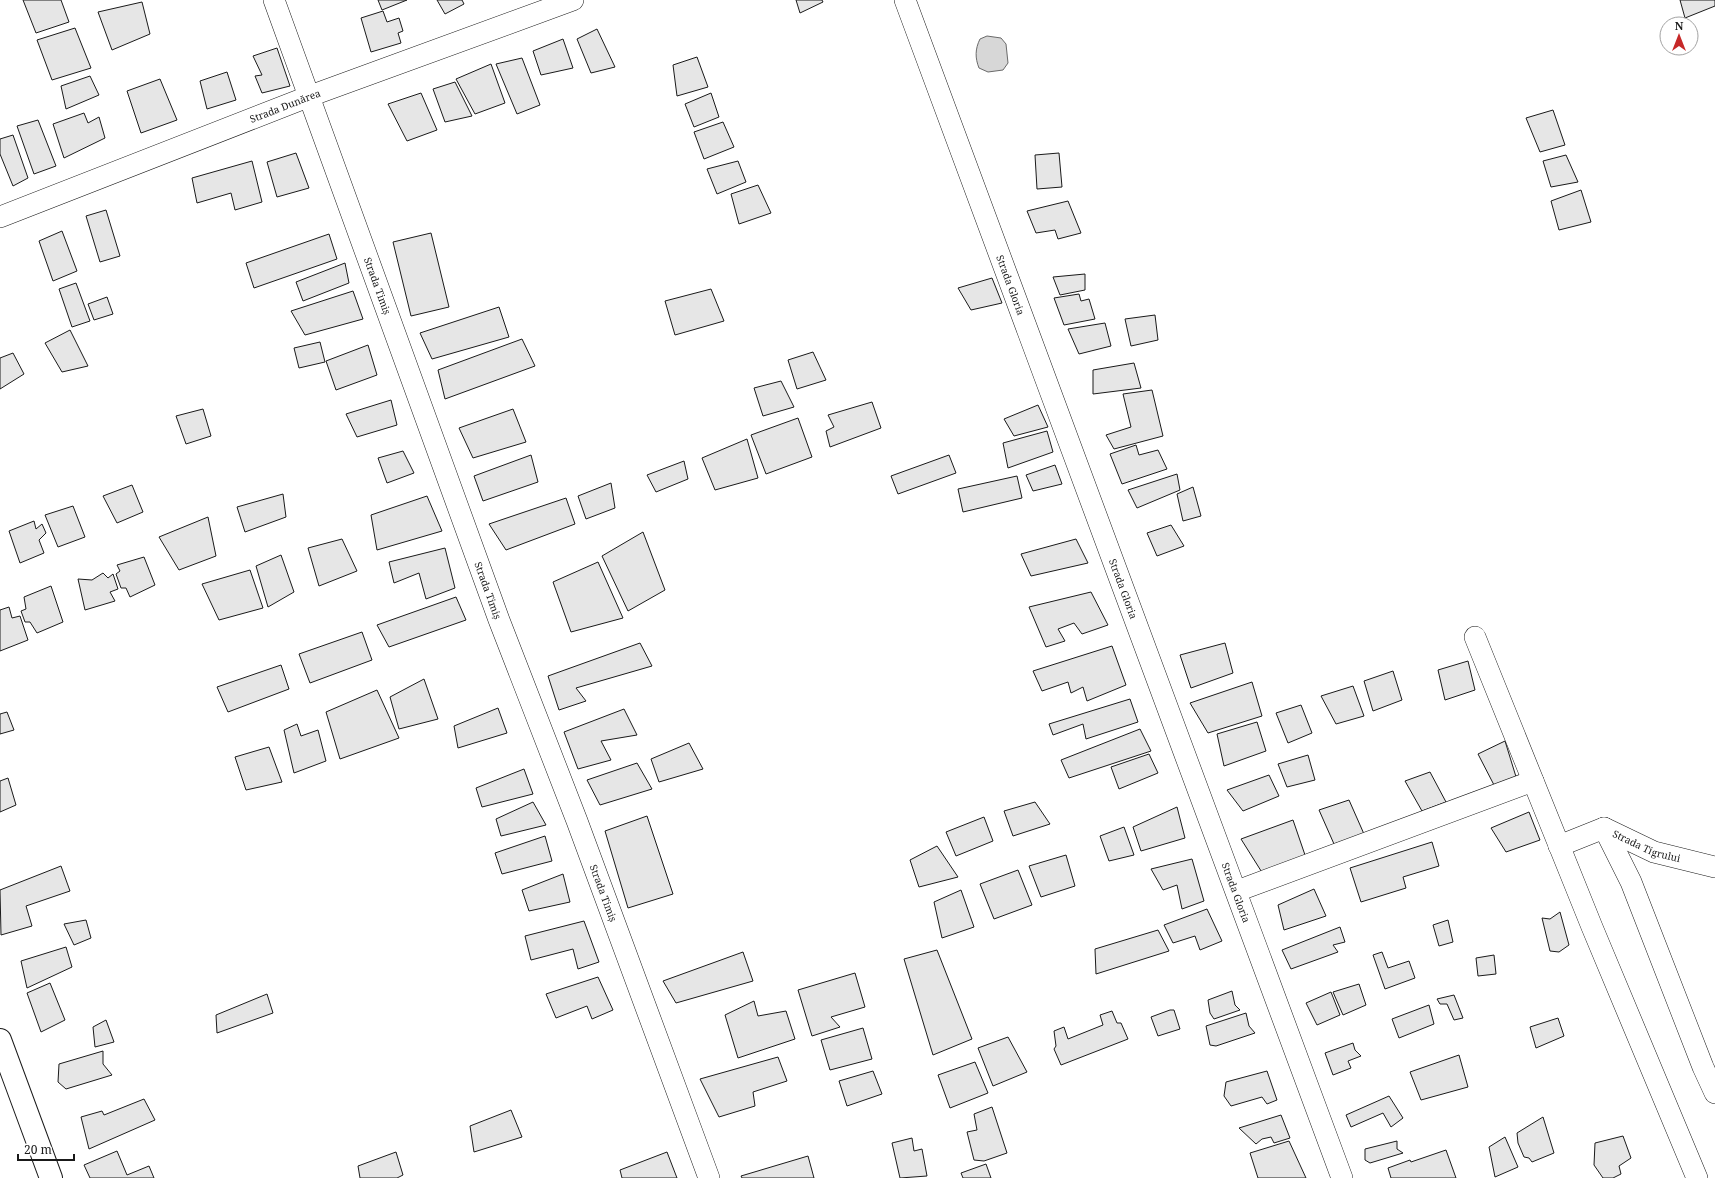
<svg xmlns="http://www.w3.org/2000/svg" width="1715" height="1178" viewBox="0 0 1715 1178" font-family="'Noto Serif',serif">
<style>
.water{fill:#d7d7d7;stroke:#6a6a6a}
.building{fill:#e6e6e6;stroke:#1a1a1a}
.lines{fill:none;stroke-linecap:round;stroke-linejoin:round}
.minor-casing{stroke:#1a1a1a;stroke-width:22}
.major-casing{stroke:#1a1a1a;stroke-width:24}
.minor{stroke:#fff;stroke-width:21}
.major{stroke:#fff;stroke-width:22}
.labels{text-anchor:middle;stroke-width:3;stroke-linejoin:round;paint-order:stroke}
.street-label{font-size:10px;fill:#1a1a1a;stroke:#fff}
</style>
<rect width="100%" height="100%" fill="#fff"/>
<path class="water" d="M987,36L1001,38L1006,44L1008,63L1003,70L988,72L979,68C975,58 975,49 980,39Z"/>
<g class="building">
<polygon points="23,0 61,0 69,22 36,33"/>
<polygon points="378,0 407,0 382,10"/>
<polygon points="437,0 462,0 464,4 445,14"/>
<polygon points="796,0 822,0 823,2 800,13"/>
<polygon points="1680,0 1715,0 1715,6 1685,18"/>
<polygon points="142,2 150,34 112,50 98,12"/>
<polygon points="383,11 387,22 399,18 403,31 398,33 401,43 371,52 361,18"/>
<polygon points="75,28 91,68 52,80 37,40"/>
<polygon points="597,29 615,67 591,73 577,39"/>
<polygon points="563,39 573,68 541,75 533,51"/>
<polygon points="277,48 290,86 262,93 255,76 262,75 253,56"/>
<polygon points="697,57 708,87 677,96 673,65"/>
<polygon points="522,58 540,105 517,114 496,64"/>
<polygon points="491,64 505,103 475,114 456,79"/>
<polygon points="227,72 236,100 207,109 200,81"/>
<polygon points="90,76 99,95 66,109 61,86"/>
<polygon points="160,79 177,120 141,133 127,91"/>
<polygon points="455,82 472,116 445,122 433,89"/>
<polygon points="421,93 437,130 407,141 388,104"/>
<polygon points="711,93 719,117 694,127 685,104"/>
<polygon points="1553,110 1565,145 1540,152 1526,118"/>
<polygon points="84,113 88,123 99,117 105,138 64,158 53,124"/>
<polygon points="38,120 56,166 34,174 17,126"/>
<polygon points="723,122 734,147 704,159 694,132"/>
<polygon points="13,135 28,178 13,186 0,154 0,139"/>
<polygon points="296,153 309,188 277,197 267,162"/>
<polygon points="1059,153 1062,187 1037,189 1035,155"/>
<polygon points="1566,155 1578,182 1551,187 1543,161"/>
<polygon points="252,161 262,202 235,210 231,193 197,203 192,178"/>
<polygon points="738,161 746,182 717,194 707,169"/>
<polygon points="758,185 771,213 739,224 731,194"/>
<polygon points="1581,190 1591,222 1559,230 1551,201"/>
<polygon points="1068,201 1081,233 1058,239 1055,230 1036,233 1027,211"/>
<polygon points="106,210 120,256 100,262 86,216"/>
<polygon points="62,231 77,271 53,281 39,241"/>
<polygon points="431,233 449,307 411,316 393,242"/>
<polygon points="329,234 337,259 254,288 246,263"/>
<polygon points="345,263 349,283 303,301 296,282"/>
<polygon points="1085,274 1085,290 1060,295 1053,277"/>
<polygon points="992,278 1002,303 971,310 958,288"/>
<polygon points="76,283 90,321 72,327 59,289"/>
<polygon points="711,289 724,321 675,335 665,301"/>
<polygon points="353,291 363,319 305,335 291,311"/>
<polygon points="1079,294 1081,301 1089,299 1095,319 1064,325 1054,298"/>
<polygon points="107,297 113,314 94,320 88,304"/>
<polygon points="499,307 509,337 432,359 420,333"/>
<polygon points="1155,315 1158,340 1131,346 1125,319"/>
<polygon points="1105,323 1111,346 1079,354 1068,329"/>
<polygon points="70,330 88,366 62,372 45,343"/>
<polygon points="522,339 535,366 445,399 438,370"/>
<polygon points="320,342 325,362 299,368 294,348"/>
<polygon points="368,345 377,375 336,390 326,361"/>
<polygon points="813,352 826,380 797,389 788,360"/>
<polygon points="13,353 24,374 0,389 0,358"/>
<polygon points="1134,363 1141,388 1093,394 1093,370"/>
<polygon points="781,381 794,407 763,416 754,388"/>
<polygon points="1152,390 1163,436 1114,449 1106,435 1131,427 1123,394"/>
<polygon points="391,400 397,425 357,437 346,414"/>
<polygon points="872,402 881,428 830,447 826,431 834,427 828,415"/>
<polygon points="1038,405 1048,427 1014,436 1004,419"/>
<polygon points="203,409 211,436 186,444 176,416"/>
<polygon points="513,409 526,442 473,458 459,428"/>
<polygon points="798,418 812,457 766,474 751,435"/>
<polygon points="1047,431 1053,452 1008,468 1003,443"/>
<polygon points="747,439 758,478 715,490 702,458"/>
<polygon points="1136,445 1139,455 1158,450 1167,469 1122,484 1110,454"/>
<polygon points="403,451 414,473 387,483 378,458"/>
<polygon points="531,455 538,482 483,501 474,476"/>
<polygon points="949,455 956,473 898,494 891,476"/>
<polygon points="684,461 688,479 656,492 647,475"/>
<polygon points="1055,465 1062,484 1033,491 1026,475"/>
<polygon points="1177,474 1180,490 1137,508 1128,490"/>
<polygon points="1017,476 1022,498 963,512 958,489"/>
<polygon points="611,483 615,508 586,519 578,496"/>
<polygon points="132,485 143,512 117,523 103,496"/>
<polygon points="1193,487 1201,516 1183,521 1177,494"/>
<polygon points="283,494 286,517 245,532 237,507"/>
<polygon points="427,496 442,531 377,550 371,515"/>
<polygon points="566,498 575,524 506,550 489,524"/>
<polygon points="73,506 85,537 58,547 45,515"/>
<polygon points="208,517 216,556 179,570 159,537"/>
<polygon points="34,521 36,529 42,524 46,533 39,540 44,553 20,563 9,531"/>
<polygon points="1171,525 1184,546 1157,556 1147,533"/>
<polygon points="643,532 665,590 628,611 602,556"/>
<polygon points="342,539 357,571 319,586 308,548"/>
<polygon points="1076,539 1088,563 1031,576 1021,554"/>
<polygon points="445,548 455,588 426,599 419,573 394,583 389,562"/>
<polygon points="281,555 294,592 268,607 256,566"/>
<polygon points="144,557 155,585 130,597 126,588 121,588 116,574 120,571 117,565"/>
<polygon points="598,562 623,618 571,632 553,582"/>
<polygon points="250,570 263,608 219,620 202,584"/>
<polygon points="103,573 108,578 113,574 118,589 110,592 115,601 85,610 78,579 92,580"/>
<polygon points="51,586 63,622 37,633 30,622 25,622 21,611 26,609 24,597"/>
<polygon points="1091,592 1108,625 1082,634 1074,623 1058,629 1065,641 1046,647 1029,607"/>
<polygon points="456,597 466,620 389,647 377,625"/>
<polygon points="9,607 12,618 20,616 28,640 0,651 0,610"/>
<polygon points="362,632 372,660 310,683 299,654"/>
<polygon points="640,643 652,666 576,688 586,701 559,710 548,676"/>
<polygon points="1225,643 1233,673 1191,688 1180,655"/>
<polygon points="1112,646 1126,685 1087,701 1083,687 1071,693 1068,682 1042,691 1033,671"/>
<polygon points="1468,661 1475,690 1445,700 1438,670"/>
<polygon points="281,665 289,689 228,712 217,687"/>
<polygon points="1393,671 1402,700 1373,711 1364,681"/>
<polygon points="424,679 438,719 399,729 390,697"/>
<polygon points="1252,682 1262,716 1208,733 1190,703"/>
<polygon points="1353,686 1364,716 1336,724 1321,696"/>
<polygon points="377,690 399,738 340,759 326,712"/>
<polygon points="1130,699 1138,722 1086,739 1083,724 1053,735 1049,724"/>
<polygon points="1301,705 1312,733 1288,743 1276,713"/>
<polygon points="498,708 507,733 458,748 454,726"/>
<polygon points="624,709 637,735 601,741 611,760 578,769 564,732"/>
<polygon points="7,712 14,730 0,734 0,714"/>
<polygon points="1257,722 1266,751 1224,766 1217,734"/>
<polygon points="297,724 301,736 318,730 326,761 294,773 284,730"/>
<polygon points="1140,729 1151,751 1069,778 1061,760"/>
<polygon points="1505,741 1517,780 1494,785 1478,754"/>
<polygon points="689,743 703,769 659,782 651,759"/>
<polygon points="269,747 282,782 246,790 235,757"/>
<polygon points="1149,754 1158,773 1119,789 1111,767"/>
<polygon points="1308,755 1315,780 1287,787 1278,764"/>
<polygon points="637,763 652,789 600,805 587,780"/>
<polygon points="524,769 533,794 482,807 476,788"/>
<polygon points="1430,772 1446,802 1422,811 1405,781"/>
<polygon points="1269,775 1279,796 1243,811 1227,790"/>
<polygon points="8,778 16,805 0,812 0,781"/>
<polygon points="1349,800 1364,834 1334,844 1319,810"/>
<polygon points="533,802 546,825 501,836 496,819"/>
<polygon points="1035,802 1050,824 1013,836 1004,811"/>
<polygon points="1177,807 1185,838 1141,851 1133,827"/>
<polygon points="1529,812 1540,840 1506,852 1491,828"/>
<polygon points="647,816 673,894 628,908 605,831"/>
<polygon points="984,817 993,841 956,856 946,832"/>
<polygon points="1293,820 1305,855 1263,874 1241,839"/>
<polygon points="1124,827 1134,855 1109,861 1100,836"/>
<polygon points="545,836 552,861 502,874 495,853"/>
<polygon points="1432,842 1439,866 1403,877 1406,888 1361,902 1350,868"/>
<polygon points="937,846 958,877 919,887 910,860"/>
<polygon points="1066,855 1075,886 1041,897 1029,866"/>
<polygon points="1192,859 1204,901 1182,909 1177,885 1163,890 1151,869"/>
<polygon points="61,866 70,891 26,906 32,926 1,935 0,890"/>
<polygon points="1018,870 1032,905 994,919 980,884"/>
<polygon points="563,874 570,902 529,911 522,890"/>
<polygon points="1314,889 1326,916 1284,930 1278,905"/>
<polygon points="961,890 974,927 942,938 934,902"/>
<polygon points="1207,909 1222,941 1200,950 1195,936 1173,943 1164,925"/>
<polygon points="1560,912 1569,945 1559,952 1550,951 1542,918 1550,919"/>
<polygon points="86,920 91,938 74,945 64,924"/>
<polygon points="1448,920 1453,942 1439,946 1433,925"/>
<polygon points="584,921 599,962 578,969 573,949 531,960 525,936"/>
<polygon points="1340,927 1345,942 1333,945 1338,952 1291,969 1282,950"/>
<polygon points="1158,930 1169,951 1096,974 1095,949"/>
<polygon points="66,947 72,967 27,988 21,961"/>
<polygon points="937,950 972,1039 933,1055 904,959"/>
<polygon points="743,952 753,981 676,1003 663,981"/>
<polygon points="1382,952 1388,968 1409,961 1415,978 1385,989 1373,955"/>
<polygon points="1494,955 1496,974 1478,976 1476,958"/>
<polygon points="855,973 865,1007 831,1017 840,1027 812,1036 798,990"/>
<polygon points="598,977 613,1010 592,1019 587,1006 556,1018 546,994"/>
<polygon points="50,983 65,1020 41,1032 27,993"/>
<polygon points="1359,984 1366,1005 1343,1015 1333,992"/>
<polygon points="1232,991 1235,1005 1240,1010 1214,1019 1210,1013 1208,1000"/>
<polygon points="1331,992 1340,1015 1317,1025 1306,1003"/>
<polygon points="267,994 273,1013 217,1033 216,1015"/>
<polygon points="1454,995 1463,1018 1454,1020 1447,1004 1440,1004 1437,999"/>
<polygon points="754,1001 758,1016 786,1011 795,1039 738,1058 725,1015"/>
<polygon points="1429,1005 1434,1024 1399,1038 1392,1019"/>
<polygon points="1170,1010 1174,1010 1180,1029 1158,1036 1151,1017"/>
<polygon points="1112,1011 1117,1023 1121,1023 1128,1039 1061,1065 1054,1049 1056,1046 1054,1031 1064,1027 1068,1039 1103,1025 1100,1015"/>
<polygon points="1246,1013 1249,1026 1255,1033 1216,1046 1210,1045 1206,1026"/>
<polygon points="1558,1018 1564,1036 1536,1048 1530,1027"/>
<polygon points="106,1020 114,1042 95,1047 93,1027"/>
<polygon points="863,1028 872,1059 830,1070 821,1040"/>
<polygon points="1008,1037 1027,1072 993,1086 978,1048"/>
<polygon points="1353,1043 1355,1050 1361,1056 1348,1061 1351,1068 1333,1075 1325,1053"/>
<polygon points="103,1051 103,1064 112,1075 66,1089 58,1082 59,1064"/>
<polygon points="1459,1055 1468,1087 1421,1100 1410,1072"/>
<polygon points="778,1057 787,1081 753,1092 755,1106 719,1117 700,1079"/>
<polygon points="975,1062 988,1093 950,1108 938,1075"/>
<polygon points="873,1071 882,1094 847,1106 839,1081"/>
<polygon points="1267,1071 1277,1100 1267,1104 1262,1097 1231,1106 1224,1096 1226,1082"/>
<polygon points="1389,1096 1403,1118 1391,1127 1383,1113 1351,1127 1346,1115"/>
<polygon points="144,1099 155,1120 89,1149 81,1117 102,1111 104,1115"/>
<polygon points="992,1107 1007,1153 984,1161 974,1160 967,1132 977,1130 974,1114"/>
<polygon points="511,1110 522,1137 474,1152 470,1126"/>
<polygon points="1281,1115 1290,1138 1274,1143 1271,1137 1262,1139 1256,1144 1239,1128"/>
<polygon points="1543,1117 1554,1153 1532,1162 1529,1158 1524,1157 1518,1143 1517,1133"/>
<polygon points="1623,1136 1631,1158 1619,1166 1621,1174 1613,1178 1603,1178 1594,1165 1595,1143"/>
<polygon points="1505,1137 1518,1167 1495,1177 1489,1147"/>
<polygon points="912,1138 914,1151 922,1149 927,1176 900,1178 892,1143"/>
<polygon points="1289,1141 1306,1178 1258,1178 1250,1153"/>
<polygon points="1397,1141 1397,1149 1403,1153 1370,1163 1365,1160 1365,1149"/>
<polygon points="1446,1150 1456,1178 1391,1178 1388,1168 1410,1160 1411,1162"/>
<polygon points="117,1151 127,1175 149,1166 154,1178 90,1178 84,1165"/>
<polygon points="396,1152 403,1175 397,1178 360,1178 358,1166"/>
<polygon points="667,1152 677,1178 622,1178 620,1170"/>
<polygon points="808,1156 814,1178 742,1178 741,1176"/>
<polygon points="986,1164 991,1178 963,1178 961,1173"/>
</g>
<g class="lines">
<g class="minor-casing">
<g id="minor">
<path id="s1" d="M274,0L499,620L577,821L709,1178"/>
<path id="s2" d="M905,0L1342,1178"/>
<path id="s3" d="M0,217L310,96L573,0"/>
<polyline points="1475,637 1592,927 1697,1178"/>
<polyline points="1604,828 1631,882 1703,1067 1715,1093"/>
<path id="s4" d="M1559,846L1604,828L1654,852L1715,867"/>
<polyline points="1237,891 1533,781"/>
</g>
</g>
<g class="major-casing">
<polyline id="major" points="0,1040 51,1178"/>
</g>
<use href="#minor" class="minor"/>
<use href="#major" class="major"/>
</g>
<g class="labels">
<g class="street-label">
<text dy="4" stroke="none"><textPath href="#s3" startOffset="306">Strada Dunărea</textPath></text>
<text dy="4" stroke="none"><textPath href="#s1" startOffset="304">Strada Timiș</textPath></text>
<text dy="4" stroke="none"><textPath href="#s2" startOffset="304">Strada Gloria</textPath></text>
<text dy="4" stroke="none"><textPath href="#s2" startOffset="628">Strada Gloria</textPath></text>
<text dy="4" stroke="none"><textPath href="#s1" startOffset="628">Strada Timiș</textPath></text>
<text dy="4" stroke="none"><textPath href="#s4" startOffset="95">Strada Tigrului</textPath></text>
<text dy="4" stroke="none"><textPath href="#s1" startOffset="952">Strada Timiș</textPath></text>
<text dy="4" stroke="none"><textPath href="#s2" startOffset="952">Strada Gloria</textPath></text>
</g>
</g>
<g transform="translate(1679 36)"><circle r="19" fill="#ffffff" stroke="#a3a3a3"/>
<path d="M0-3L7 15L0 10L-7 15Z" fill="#c62828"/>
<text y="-6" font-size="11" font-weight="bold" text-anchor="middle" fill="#1a1a1a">N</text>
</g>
<path d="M18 1154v6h56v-6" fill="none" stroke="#1a1a1a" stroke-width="2"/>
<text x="24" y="1154" font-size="12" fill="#1a1a1a" stroke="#ffffff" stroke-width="3" paint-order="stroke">20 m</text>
</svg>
